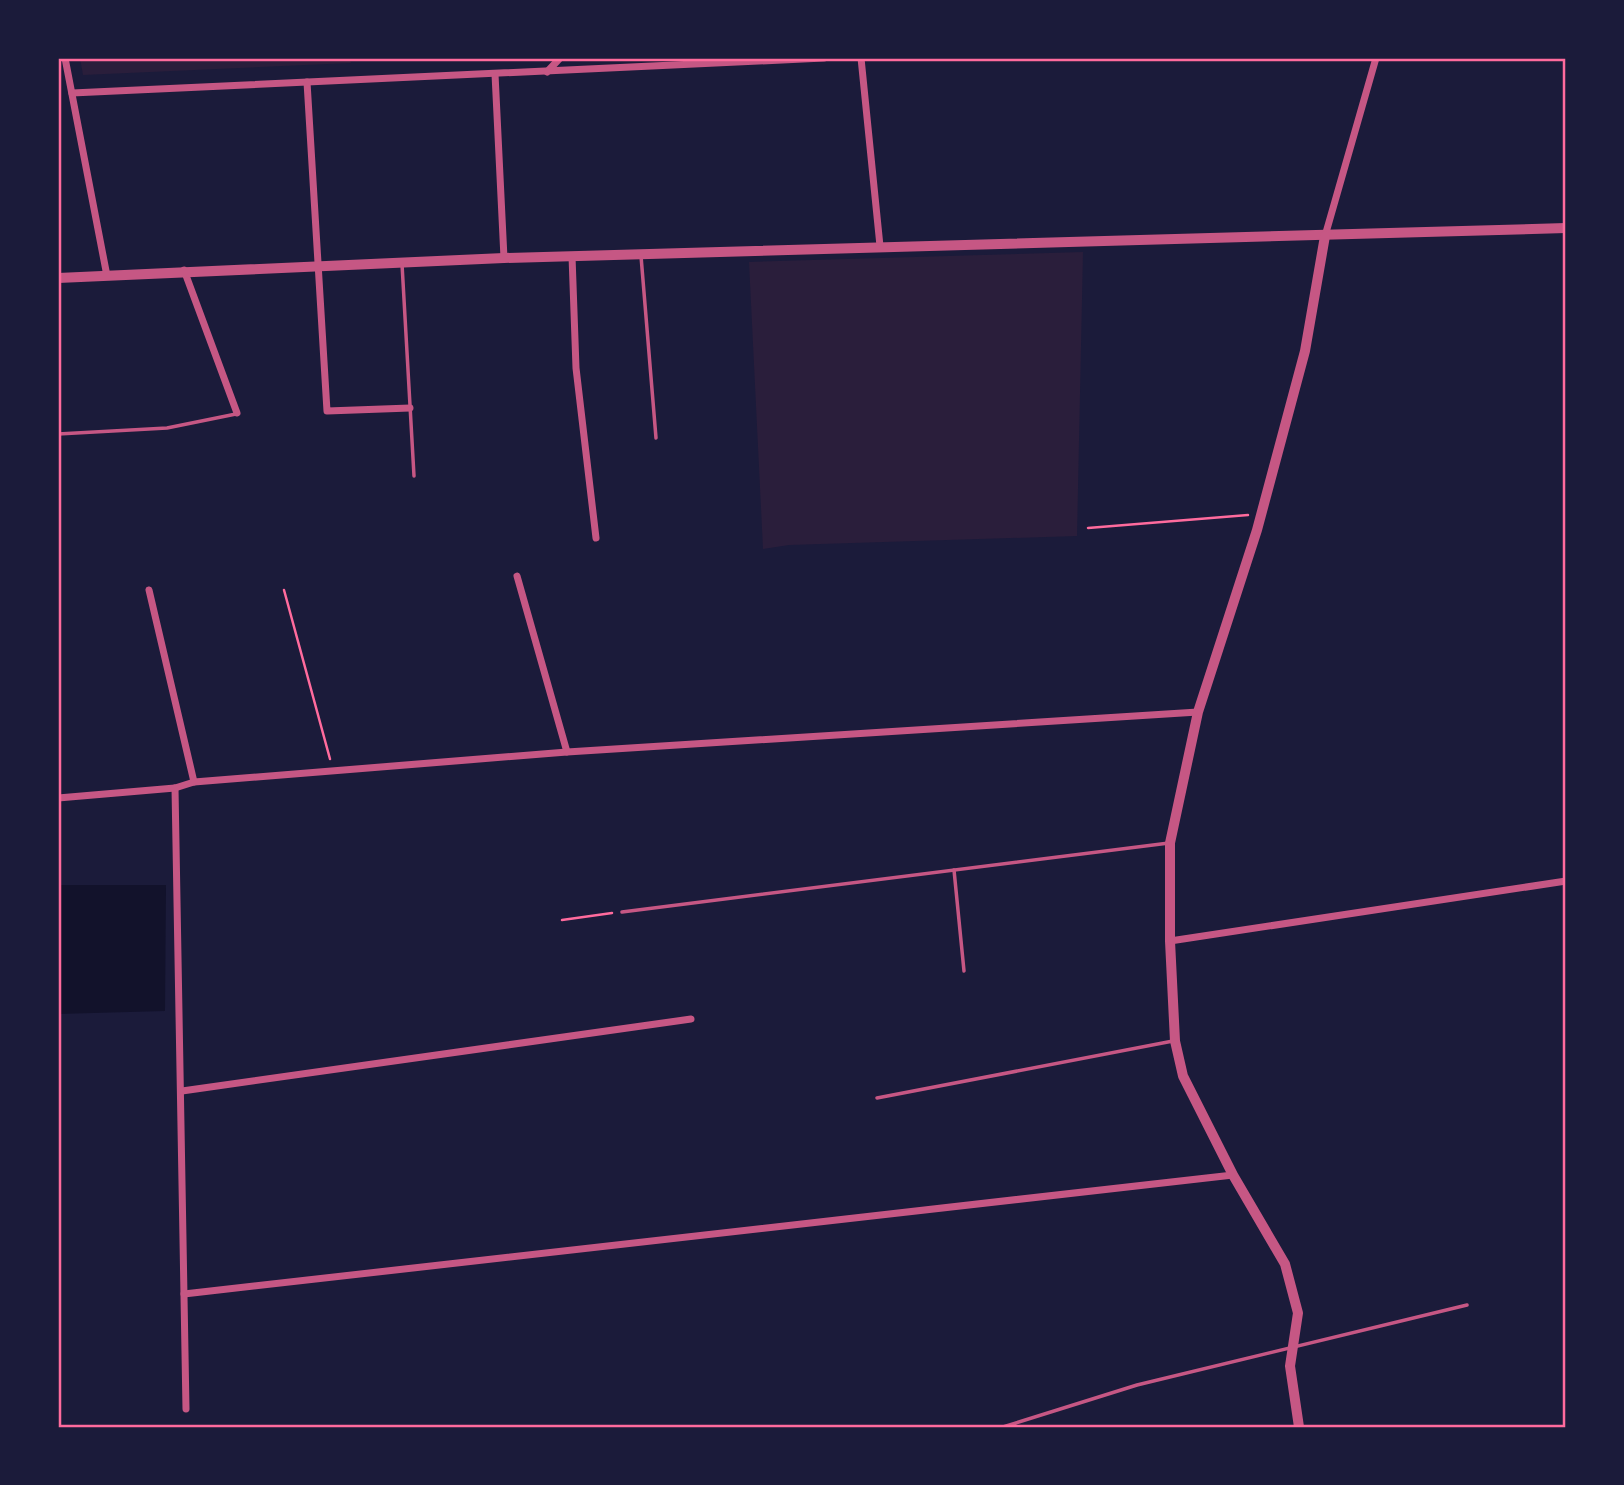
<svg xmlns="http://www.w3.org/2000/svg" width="1624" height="1485" viewBox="0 0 1624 1485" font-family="'Titillium Web',sans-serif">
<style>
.green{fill:#2a1e3b}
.water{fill:#12122b}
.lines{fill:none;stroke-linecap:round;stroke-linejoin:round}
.path{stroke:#ff6b9d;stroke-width:2.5}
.service{stroke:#c65784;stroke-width:3.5}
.minor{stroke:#c65784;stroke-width:7}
.tertiary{stroke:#c65784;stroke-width:10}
.neatline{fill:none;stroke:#ff6b9d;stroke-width:2.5}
</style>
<rect width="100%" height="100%" fill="#1b1b3a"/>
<g class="green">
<polygon points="80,58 349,58 351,63 83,75"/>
<polygon points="1083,252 1077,536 789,545 763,549 749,262"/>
</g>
<polygon class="water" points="58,885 166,885 165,1011 58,1014"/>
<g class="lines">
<g class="path">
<polyline points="1088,528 1248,515"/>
<polyline points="284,590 330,759"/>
<polyline points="562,920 612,913"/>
</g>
<g class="service">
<polyline points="641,256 656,438"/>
<polyline points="402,264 414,476"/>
<polyline points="58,434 167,428 236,414"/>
<polyline points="954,870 964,971"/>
<polyline points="622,912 1169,843"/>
<polyline points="877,1098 1173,1041"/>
<polyline points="1003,1427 1137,1385 1467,1305"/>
</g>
<g class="minor">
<polyline points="65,58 107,276"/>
<polyline points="861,58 880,246"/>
<polyline points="547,72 560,58"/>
<polyline points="495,74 504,258"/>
<polyline points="307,82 327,411 410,408"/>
<polyline points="72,93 824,58"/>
<polyline points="1325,236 1376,58"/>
<polyline points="572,256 576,368 596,538"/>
<polyline points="184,270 237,413"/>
<polyline points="517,576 567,752"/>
<polyline points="149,590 194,782"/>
<polyline points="175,788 186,1409"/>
<polyline points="58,798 175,788 194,782 567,752 1198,712"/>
<polyline points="1170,941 1566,881"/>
<polyline points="182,1091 691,1019"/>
<polyline points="184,1294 1233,1175"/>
</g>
<g class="tertiary">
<polyline points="58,278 504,258 1566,228"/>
<polyline points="1299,1427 1290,1366 1298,1313 1285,1264 1233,1175 1183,1076 1175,1041 1170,941 1170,843 1198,712 1257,530 1305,351 1325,236"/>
</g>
</g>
<rect width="1624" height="1485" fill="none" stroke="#1b1b3a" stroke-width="119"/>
<rect x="60" y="60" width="1504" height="1366" class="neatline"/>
</svg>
